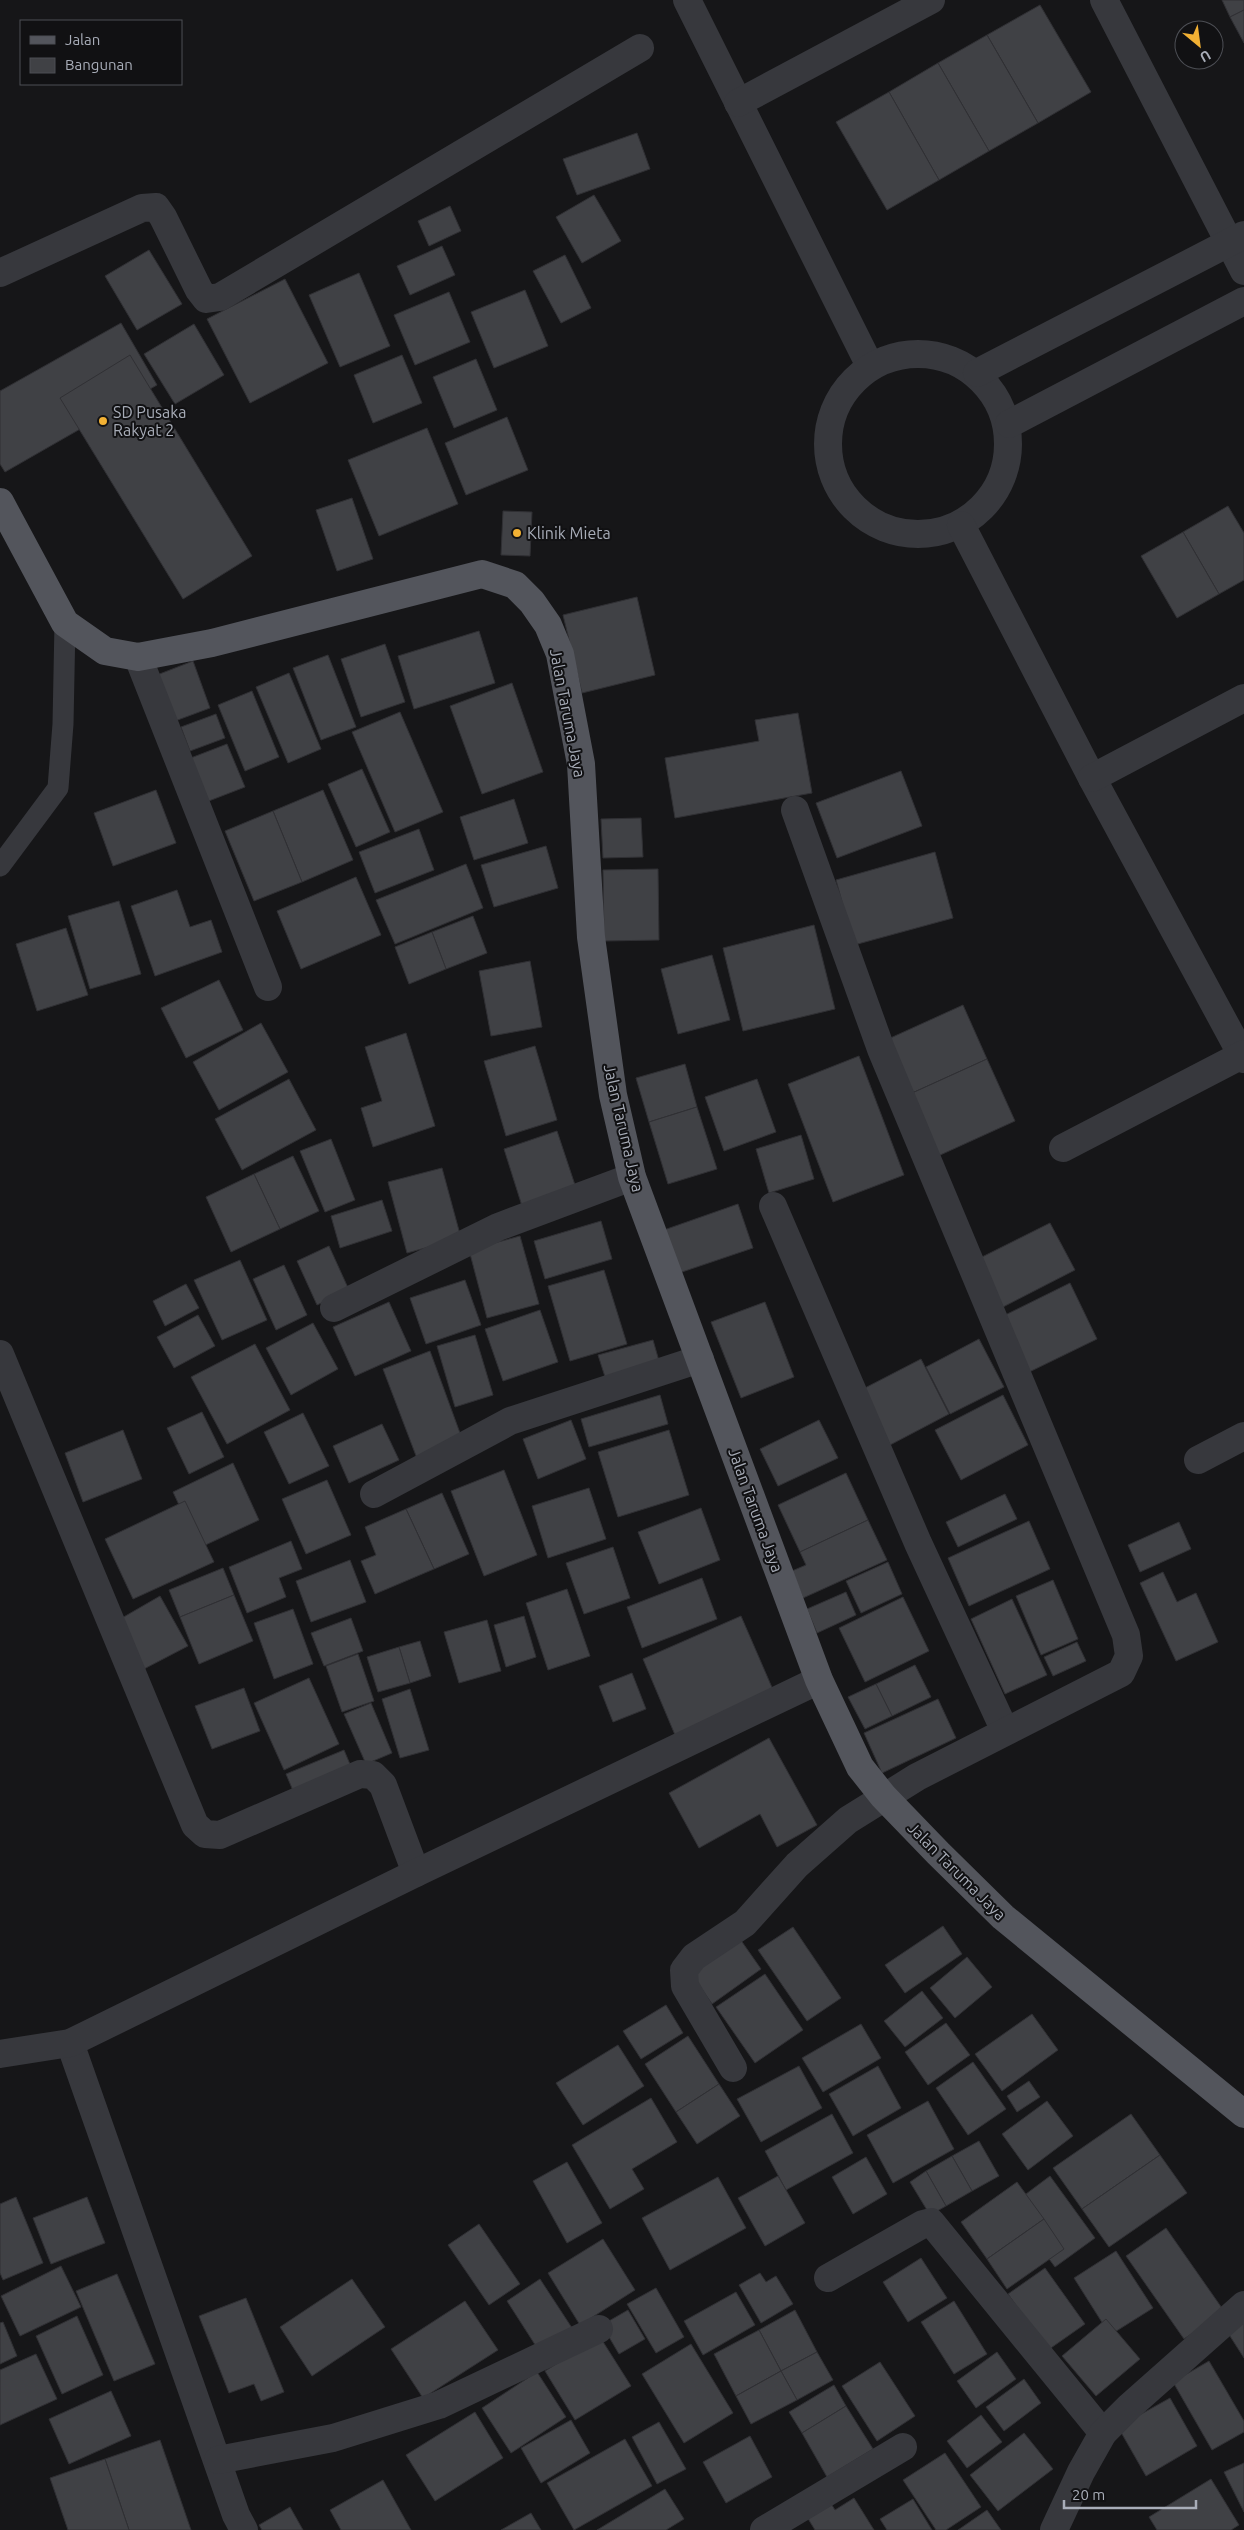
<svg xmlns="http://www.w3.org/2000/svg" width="1244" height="2530" viewBox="0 0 1244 2530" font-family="Ubuntu,sans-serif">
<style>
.building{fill:#404145;stroke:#303034}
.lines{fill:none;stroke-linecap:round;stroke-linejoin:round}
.lane{stroke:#37383d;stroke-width:21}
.street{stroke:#37383d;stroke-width:28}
.primary{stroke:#53555c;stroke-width:28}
.poi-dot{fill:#f2b134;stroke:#111113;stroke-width:2}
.labels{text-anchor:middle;stroke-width:4;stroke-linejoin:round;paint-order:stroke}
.poi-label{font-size:16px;fill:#a8adb8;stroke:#111113;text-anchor:start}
.street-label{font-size:16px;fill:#a8adb8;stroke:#111113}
</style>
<rect width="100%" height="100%" fill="#161618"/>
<g class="building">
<polygon points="1222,0 1244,0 1244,10 1230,17"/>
<polygon points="1040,5 1091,92 1038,123 987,35"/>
<polygon points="1244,10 1244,43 1230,17"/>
<polygon points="987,35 1038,123 989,151 938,63"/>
<polygon points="938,63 989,151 939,180 889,92"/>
<polygon points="889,92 939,180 887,210 836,122"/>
<polygon points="637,133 650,169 577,195 563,159"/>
<polygon points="594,195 621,241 582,263 556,217"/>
<polygon points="450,206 461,231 429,246 418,221"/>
<polygon points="442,246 455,275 410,295 397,266"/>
<polygon points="149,250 182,304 137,330 105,276"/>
<polygon points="565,255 591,308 561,323 533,271"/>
<polygon points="359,273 390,346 340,367 309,295"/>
<polygon points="285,279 328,363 250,403 207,319"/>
<polygon points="525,290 548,346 494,368 471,312"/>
<polygon points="449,292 470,342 415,365 394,315"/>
<polygon points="121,323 157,385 5,472 0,464 0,391"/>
<polygon points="194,324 224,375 175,404 144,354"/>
<polygon points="130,355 252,556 183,599 60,398"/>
<polygon points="402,355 422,403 373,423 354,375"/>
<polygon points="476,359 497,410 454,428 433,377"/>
<polygon points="507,417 528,470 466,495 445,443"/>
<polygon points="427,428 458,504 379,536 348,460"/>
<polygon points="352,498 373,559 337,571 316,510"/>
<polygon points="1228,506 1244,533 1244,580 1219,594 1183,532"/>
<polygon points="503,511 532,512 530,556 501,555"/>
<polygon points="1183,532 1219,594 1177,618 1141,556"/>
<polygon points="637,597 655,675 582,693 563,615"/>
<polygon points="479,631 495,683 414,709 398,656"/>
<polygon points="385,644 405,702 361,717 341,659"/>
<polygon points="328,655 356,727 321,740 293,668"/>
<polygon points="193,661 210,708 175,721 157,675"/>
<polygon points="289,673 321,749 288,763 256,687"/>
<polygon points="512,683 543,772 482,794 450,706"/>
<polygon points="252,691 279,757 245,771 218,705"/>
<polygon points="400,712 443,812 395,832 352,732"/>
<polygon points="798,713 812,793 675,818 665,758 759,741 755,720"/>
<polygon points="216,714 225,738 190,751 181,727"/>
<polygon points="227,744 245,787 201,804 183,761"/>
<polygon points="362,769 390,832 356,847 328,784"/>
<polygon points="901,771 922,826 837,858 816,803"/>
<polygon points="156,790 176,843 113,866 94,813"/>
<polygon points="323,790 353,860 302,882 273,811"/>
<polygon points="514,799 528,843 474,860 460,817"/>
<polygon points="273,811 302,882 254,901 225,831"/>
<polygon points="641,818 643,857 603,858 601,819"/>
<polygon points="419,829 434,870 375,893 359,852"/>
<polygon points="546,846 558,888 494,907 481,865"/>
<polygon points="935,852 953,918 854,945 836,880"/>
<polygon points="466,864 483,908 395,944 376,900"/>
<polygon points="658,869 659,940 604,941 603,870"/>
<polygon points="356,877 381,935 301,969 277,911"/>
<polygon points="177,890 190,927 211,920 222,952 155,976 131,906"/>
<polygon points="119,901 141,974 90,989 68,916"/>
<polygon points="473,916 487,953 446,969 432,932"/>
<polygon points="814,925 835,1009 743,1031 723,948"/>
<polygon points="66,928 88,995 37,1011 16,944"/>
<polygon points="432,932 446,969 409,984 395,947"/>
<polygon points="712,955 730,1020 678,1034 661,969"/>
<polygon points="530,961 542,1027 491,1036 479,971"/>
<polygon points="219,980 243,1030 186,1058 161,1008"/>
<polygon points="963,1005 987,1059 910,1094 886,1040"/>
<polygon points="261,1023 288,1072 219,1110 193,1062"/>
<polygon points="406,1033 435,1126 373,1147 361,1108 382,1101 365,1047"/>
<polygon points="535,1046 557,1120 506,1136 484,1061"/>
<polygon points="859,1056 904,1175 833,1202 788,1084"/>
<polygon points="987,1059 1015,1121 938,1156 910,1094"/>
<polygon points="685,1064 697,1107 649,1122 636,1078"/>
<polygon points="289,1079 316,1130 242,1170 215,1119"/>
<polygon points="757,1079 776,1132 724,1151 705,1097"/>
<polygon points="697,1107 717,1169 668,1184 649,1122"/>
<polygon points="557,1131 576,1188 522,1206 504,1149"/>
<polygon points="801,1135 814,1179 769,1193 756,1149"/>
<polygon points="331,1139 355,1200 325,1212 300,1151"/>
<polygon points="293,1156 319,1211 280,1229 254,1174"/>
<polygon points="442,1168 461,1238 407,1253 388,1182"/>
<polygon points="254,1174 280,1229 231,1252 206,1197"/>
<polygon points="382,1200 392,1231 340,1248 331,1216"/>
<polygon points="738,1204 753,1248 679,1273 664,1230"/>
<polygon points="601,1221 612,1259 545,1279 534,1241"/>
<polygon points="1050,1223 1075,1270 1003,1307 978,1259"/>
<polygon points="520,1236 539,1304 487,1318 469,1250"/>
<polygon points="329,1246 349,1290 317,1305 297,1261"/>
<polygon points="240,1260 267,1320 222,1340 194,1280"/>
<polygon points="284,1265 307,1315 276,1330 253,1279"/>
<polygon points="604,1270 627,1344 570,1361 548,1286"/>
<polygon points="465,1280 481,1325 426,1344 410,1298"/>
<polygon points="1070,1283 1097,1339 1023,1375 995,1320"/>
<polygon points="186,1284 199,1308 165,1326 153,1301"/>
<polygon points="389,1302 411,1351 355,1376 333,1327"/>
<polygon points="765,1302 794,1377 741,1398 711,1322"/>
<polygon points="540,1310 558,1362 503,1381 485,1329"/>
<polygon points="198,1315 215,1346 174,1368 157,1337"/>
<polygon points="313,1323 338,1369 291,1395 266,1348"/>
<polygon points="475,1335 493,1395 455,1407 437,1346"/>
<polygon points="979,1339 1004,1387 950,1414 926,1367"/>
<polygon points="653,1340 661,1368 607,1383 598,1355"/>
<polygon points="255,1344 290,1410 227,1444 191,1377"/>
<polygon points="430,1351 464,1444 418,1461 383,1369"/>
<polygon points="921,1359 949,1414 890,1445 861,1390"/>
<polygon points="660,1395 668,1424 589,1447 581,1419"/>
<polygon points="1003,1395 1028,1445 961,1480 935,1430"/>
<polygon points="202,1412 224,1457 189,1474 167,1428"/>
<polygon points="303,1413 329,1466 289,1484 264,1432"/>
<polygon points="571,1420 586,1459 538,1479 523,1439"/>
<polygon points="819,1420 838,1458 778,1486 760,1449"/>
<polygon points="382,1424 399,1460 349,1483 333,1446"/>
<polygon points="123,1430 142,1479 83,1502 65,1453"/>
<polygon points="669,1430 689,1495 618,1517 598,1452"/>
<polygon points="233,1463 259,1520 199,1548 173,1492"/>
<polygon points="504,1470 537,1555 484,1576 451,1491"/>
<polygon points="846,1473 868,1520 800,1552 778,1505"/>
<polygon points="327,1480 351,1535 306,1554 282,1499"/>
<polygon points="589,1488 606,1539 548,1558 532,1506"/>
<polygon points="442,1493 469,1554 434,1569 406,1509"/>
<polygon points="1005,1494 1017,1519 958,1547 946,1522"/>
<polygon points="185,1501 214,1562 133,1599 105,1539"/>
<polygon points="701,1508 720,1560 659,1584 638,1532"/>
<polygon points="406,1509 434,1569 375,1594 361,1561 376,1555 365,1527"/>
<polygon points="868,1520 887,1560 803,1598 792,1571 806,1565 800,1552"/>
<polygon points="1029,1521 1050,1569 969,1606 948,1558"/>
<polygon points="1179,1522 1191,1549 1140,1572 1128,1545"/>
<polygon points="291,1541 302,1569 279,1578 286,1597 247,1613 229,1567"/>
<polygon points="613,1547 630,1598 584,1614 566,1563"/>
<polygon points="350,1560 366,1602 311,1622 296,1581"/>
<polygon points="888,1562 902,1594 861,1613 846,1581"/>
<polygon points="223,1568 234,1595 180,1617 169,1590"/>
<polygon points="1163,1572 1177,1602 1196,1593 1218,1642 1176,1661 1140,1583"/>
<polygon points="702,1578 717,1619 642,1648 627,1607"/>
<polygon points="1053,1580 1078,1639 1041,1655 1016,1596"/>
<polygon points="567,1589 590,1656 548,1670 526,1603"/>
<polygon points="846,1592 856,1615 817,1633 807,1609"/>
<polygon points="234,1595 253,1641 199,1664 180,1617"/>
<polygon points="160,1596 188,1646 142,1670 115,1622"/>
<polygon points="903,1597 929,1651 865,1682 839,1628"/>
<polygon points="1012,1599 1047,1675 1005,1694 971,1619"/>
<polygon points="293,1609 313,1664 274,1679 254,1623"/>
<polygon points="524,1616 536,1657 506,1667 494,1625"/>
<polygon points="741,1616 777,1699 678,1742 643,1659"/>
<polygon points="351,1618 363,1651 324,1666 311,1633"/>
<polygon points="487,1620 501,1671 459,1683 444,1632"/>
<polygon points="420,1641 431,1676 410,1683 399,1647"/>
<polygon points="1077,1642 1086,1661 1053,1676 1044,1657"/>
<polygon points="399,1647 410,1683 378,1692 367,1657"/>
<polygon points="358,1654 374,1701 342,1712 326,1666"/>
<polygon points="915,1665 931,1697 892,1716 876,1684"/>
<polygon points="632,1673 646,1709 613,1722 599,1686"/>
<polygon points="309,1678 339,1744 284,1770 254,1703"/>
<polygon points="876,1684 892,1716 865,1729 848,1697"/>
<polygon points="244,1688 260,1731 212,1749 195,1706"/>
<polygon points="410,1689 429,1750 400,1758 382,1699"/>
<polygon points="938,1699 956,1738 882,1773 864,1733"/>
<polygon points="371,1703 392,1753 366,1764 344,1714"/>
<polygon points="769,1738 817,1825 777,1847 760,1814 699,1848 669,1793"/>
<polygon points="344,1750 352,1769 294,1793 286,1774"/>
<polygon points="943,1926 962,1954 905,1993 885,1965"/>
<polygon points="793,1927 841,1998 807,2021 758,1950"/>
<polygon points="740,1939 761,1969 712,2004 691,1973"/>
<polygon points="967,1957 992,1987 955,2018 930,1988"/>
<polygon points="765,1974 803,2030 755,2063 716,2007"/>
<polygon points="922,1991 943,2018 905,2047 884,2021"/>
<polygon points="666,2005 683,2033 641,2059 623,2031"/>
<polygon points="1032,2014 1058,2050 1002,2091 975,2054"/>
<polygon points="946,2023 970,2055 928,2085 905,2052"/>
<polygon points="861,2024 881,2058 823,2092 802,2058"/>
<polygon points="688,2036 719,2084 676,2112 645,2064"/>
<polygon points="618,2045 644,2086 583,2125 556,2083"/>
<polygon points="973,2062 1006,2109 968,2135 936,2088"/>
<polygon points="799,2066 822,2108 761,2142 737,2099"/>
<polygon points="878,2066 901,2108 853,2136 829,2094"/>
<polygon points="1029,2081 1040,2097 1017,2112 1007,2096"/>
<polygon points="719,2084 740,2116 697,2144 676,2112"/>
<polygon points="651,2098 677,2142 632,2169 644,2189 610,2209 572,2145"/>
<polygon points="928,2101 954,2149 893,2183 867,2135"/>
<polygon points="1047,2101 1073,2136 1028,2170 1002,2134"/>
<polygon points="832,2114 853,2153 786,2190 765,2151"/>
<polygon points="1131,2114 1160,2155 1082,2209 1053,2168"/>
<polygon points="979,2141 999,2176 972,2191 952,2156"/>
<polygon points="1160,2155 1187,2193 1109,2247 1082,2209"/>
<polygon points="952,2156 972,2191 946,2206 926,2171"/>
<polygon points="866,2157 887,2194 853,2214 832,2177"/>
<polygon points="567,2162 602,2223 567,2243 533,2181"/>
<polygon points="926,2171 946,2206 930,2215 910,2182"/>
<polygon points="778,2176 805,2223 765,2246 738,2198"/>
<polygon points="1050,2176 1095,2238 1055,2267 1010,2206"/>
<polygon points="718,2177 746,2228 670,2270 642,2218"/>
<polygon points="1017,2182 1044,2219 987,2259 961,2222"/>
<polygon points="16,2197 43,2263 3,2280 0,2273 0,2204"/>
<polygon points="87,2197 105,2243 51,2264 33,2218"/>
<polygon points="1044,2219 1064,2249 1007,2289 987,2259"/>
<polygon points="479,2224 520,2284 489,2305 448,2245"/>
<polygon points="1166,2228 1224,2311 1184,2339 1126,2256"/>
<polygon points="603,2239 635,2290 580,2325 548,2273"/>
<polygon points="1116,2251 1153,2308 1110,2335 1074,2278"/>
<polygon points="921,2258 947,2298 908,2322 883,2282"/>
<polygon points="61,2266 81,2307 20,2336 1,2296"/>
<polygon points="1045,2268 1085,2324 1048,2350 1008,2294"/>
<polygon points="760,2273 766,2282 776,2276 793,2304 761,2323 739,2285"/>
<polygon points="117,2274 155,2364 114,2381 76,2291"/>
<polygon points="352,2279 385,2327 312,2376 280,2327"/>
<polygon points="540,2279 574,2331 541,2354 507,2301"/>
<polygon points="656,2288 684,2337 656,2353 627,2304"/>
<polygon points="736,2292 755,2325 703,2355 684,2321"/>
<polygon points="246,2298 284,2392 261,2401 254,2384 229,2393 199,2316"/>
<polygon points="465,2301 498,2350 423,2398 391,2349"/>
<polygon points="954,2301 987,2354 954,2374 921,2322"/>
<polygon points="628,2310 645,2339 619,2354 602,2325"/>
<polygon points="795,2310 817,2352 781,2371 759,2330"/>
<polygon points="77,2316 103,2375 62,2394 36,2336"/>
<polygon points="1106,2319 1140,2359 1096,2396 1062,2356"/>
<polygon points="3,2322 17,2356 0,2364 0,2323"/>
<polygon points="1244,2322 1244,2358 1228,2333"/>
<polygon points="759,2330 781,2371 736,2396 714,2354"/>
<polygon points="600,2337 631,2386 575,2420 545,2371"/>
<polygon points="691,2344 733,2413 684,2443 642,2374"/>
<polygon points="817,2352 833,2380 797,2400 781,2371"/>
<polygon points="997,2352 1016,2379 976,2408 957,2381"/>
<polygon points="36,2354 57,2399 0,2425 0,2370"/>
<polygon points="1209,2361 1244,2421 1244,2432 1212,2450 1173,2382"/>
<polygon points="880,2362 915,2416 877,2441 842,2386"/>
<polygon points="781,2371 797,2400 751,2424 736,2396"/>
<polygon points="537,2372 566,2417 511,2453 482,2408"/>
<polygon points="1024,2379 1041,2403 1004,2431 986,2407"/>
<polygon points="834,2385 846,2406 802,2433 789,2412"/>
<polygon points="111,2391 131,2436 69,2464 49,2419"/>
<polygon points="1170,2398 1197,2446 1146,2476 1118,2427"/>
<polygon points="846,2406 873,2449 827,2477 802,2433"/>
<polygon points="475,2412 503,2458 435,2501 406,2455"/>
<polygon points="981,2415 1002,2442 967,2468 947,2441"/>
<polygon points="571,2420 590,2453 541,2483 521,2448"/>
<polygon points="659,2422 686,2469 657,2484 632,2437"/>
<polygon points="1024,2433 1053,2469 998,2511 970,2475"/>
<polygon points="750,2436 772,2477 726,2503 703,2462"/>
<polygon points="625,2439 652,2486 574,2530 547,2483"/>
<polygon points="160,2440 191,2530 129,2530 105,2459"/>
<polygon points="945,2453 981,2507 946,2530 936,2530 903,2480"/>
<polygon points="105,2459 129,2530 68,2530 50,2478"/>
<polygon points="1244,2463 1244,2512 1224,2472"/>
<polygon points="1211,2479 1239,2525 1231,2530 1157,2530 1149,2517"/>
<polygon points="383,2480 411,2530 341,2530 330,2510"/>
<polygon points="665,2489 684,2519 666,2530 597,2530"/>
<polygon points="854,2498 874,2530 815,2530 807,2517 830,2502 835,2510"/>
<polygon points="913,2499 932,2530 887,2530 880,2519"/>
<polygon points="290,2507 303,2530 262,2530 259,2525"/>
<polygon points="987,2510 1001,2530 958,2530"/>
<polygon points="531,2513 541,2530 501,2530"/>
</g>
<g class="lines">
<polyline class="lane" points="0,866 58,788 63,724 65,623"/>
<g class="street">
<polyline points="687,0 870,366"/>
<polyline points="1104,0 1244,271"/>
<polyline points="738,103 931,0"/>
<polyline points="0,273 142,208 156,207 163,217 199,290 206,299 220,297 640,48"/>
<circle cx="918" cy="444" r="90"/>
<polyline points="977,373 1244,235"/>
<polyline points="1009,424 1244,301"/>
<polyline points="961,525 1092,778 1244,1059"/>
<polyline points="138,657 268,987"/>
<polyline points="1092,778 1244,698"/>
<polyline points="1063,1148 1244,1054"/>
<polyline points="773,1206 918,1543 1005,1731"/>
<polyline points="334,1308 498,1227 632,1177"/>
<polyline points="0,1354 195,1825 205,1834 220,1835 360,1774 373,1775 383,1785 416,1873"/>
<polyline points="1198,1460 1244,1436"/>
<polyline points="374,1494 510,1421 700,1359"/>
<polyline points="70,2043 236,2515 244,2530"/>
<polyline points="0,2054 70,2043 416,1873 819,1680"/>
<polyline points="733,2068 685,1986 684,1970 694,1957 745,1923 797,1865 848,1820 917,1777 1121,1673 1129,1656 1126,1635 881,1049 795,810"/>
<polyline points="828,2278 923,2224 931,2222 1103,2433"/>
<polyline points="218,2460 333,2438 439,2405 599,2329"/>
<polyline points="764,2530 903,2447"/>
<polyline points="1054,2530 1081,2472 1103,2433 1129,2407 1244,2305"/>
</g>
<polyline class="primary" points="0,502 65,623 105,651 138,657 212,643 482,574 515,585 532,602 548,625 560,654 581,764 591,937 613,1095 632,1177 819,1680 860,1767 883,1796 938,1853 1003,1917 1244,2114"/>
</g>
<g class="poi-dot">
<circle cx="103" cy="421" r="5"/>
<circle cx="517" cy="533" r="5"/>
</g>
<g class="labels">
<g class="poi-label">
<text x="113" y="418">SD Pusaka<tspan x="113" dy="18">Rakyat 2</tspan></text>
<text x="527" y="539">Klinik Mieta</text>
</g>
<g class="street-label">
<text transform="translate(568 713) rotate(79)" y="6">Jalan Taruma Jaya</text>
<text transform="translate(624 1128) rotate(77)" y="6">Jalan Taruma Jaya</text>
<text transform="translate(756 1510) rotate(70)" y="6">Jalan Taruma Jaya</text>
<text transform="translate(957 1871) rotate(45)" y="6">Jalan Taruma Jaya</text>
</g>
</g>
<rect x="20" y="20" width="162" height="65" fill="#111113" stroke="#4d4f55"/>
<rect x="30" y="36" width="25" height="8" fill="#53555c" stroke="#4d4f55"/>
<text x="65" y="45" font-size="15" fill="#a8adb8">Jalan</text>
<rect x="30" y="58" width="25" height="15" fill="#404145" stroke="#4d4f55"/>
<text x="65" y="70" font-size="15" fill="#a8adb8">Bangunan</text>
<g transform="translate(1199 45) rotate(151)"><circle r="24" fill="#111113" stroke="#4d4f55"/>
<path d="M0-4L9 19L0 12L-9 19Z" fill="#f2b134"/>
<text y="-8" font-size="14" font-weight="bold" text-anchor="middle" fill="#a8adb8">U</text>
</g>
<path d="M1064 2500v8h132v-8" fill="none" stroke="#a8adb8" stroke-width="2.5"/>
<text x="1072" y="2500" font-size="15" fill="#a8adb8" stroke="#111113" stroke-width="4" paint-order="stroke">20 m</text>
</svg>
